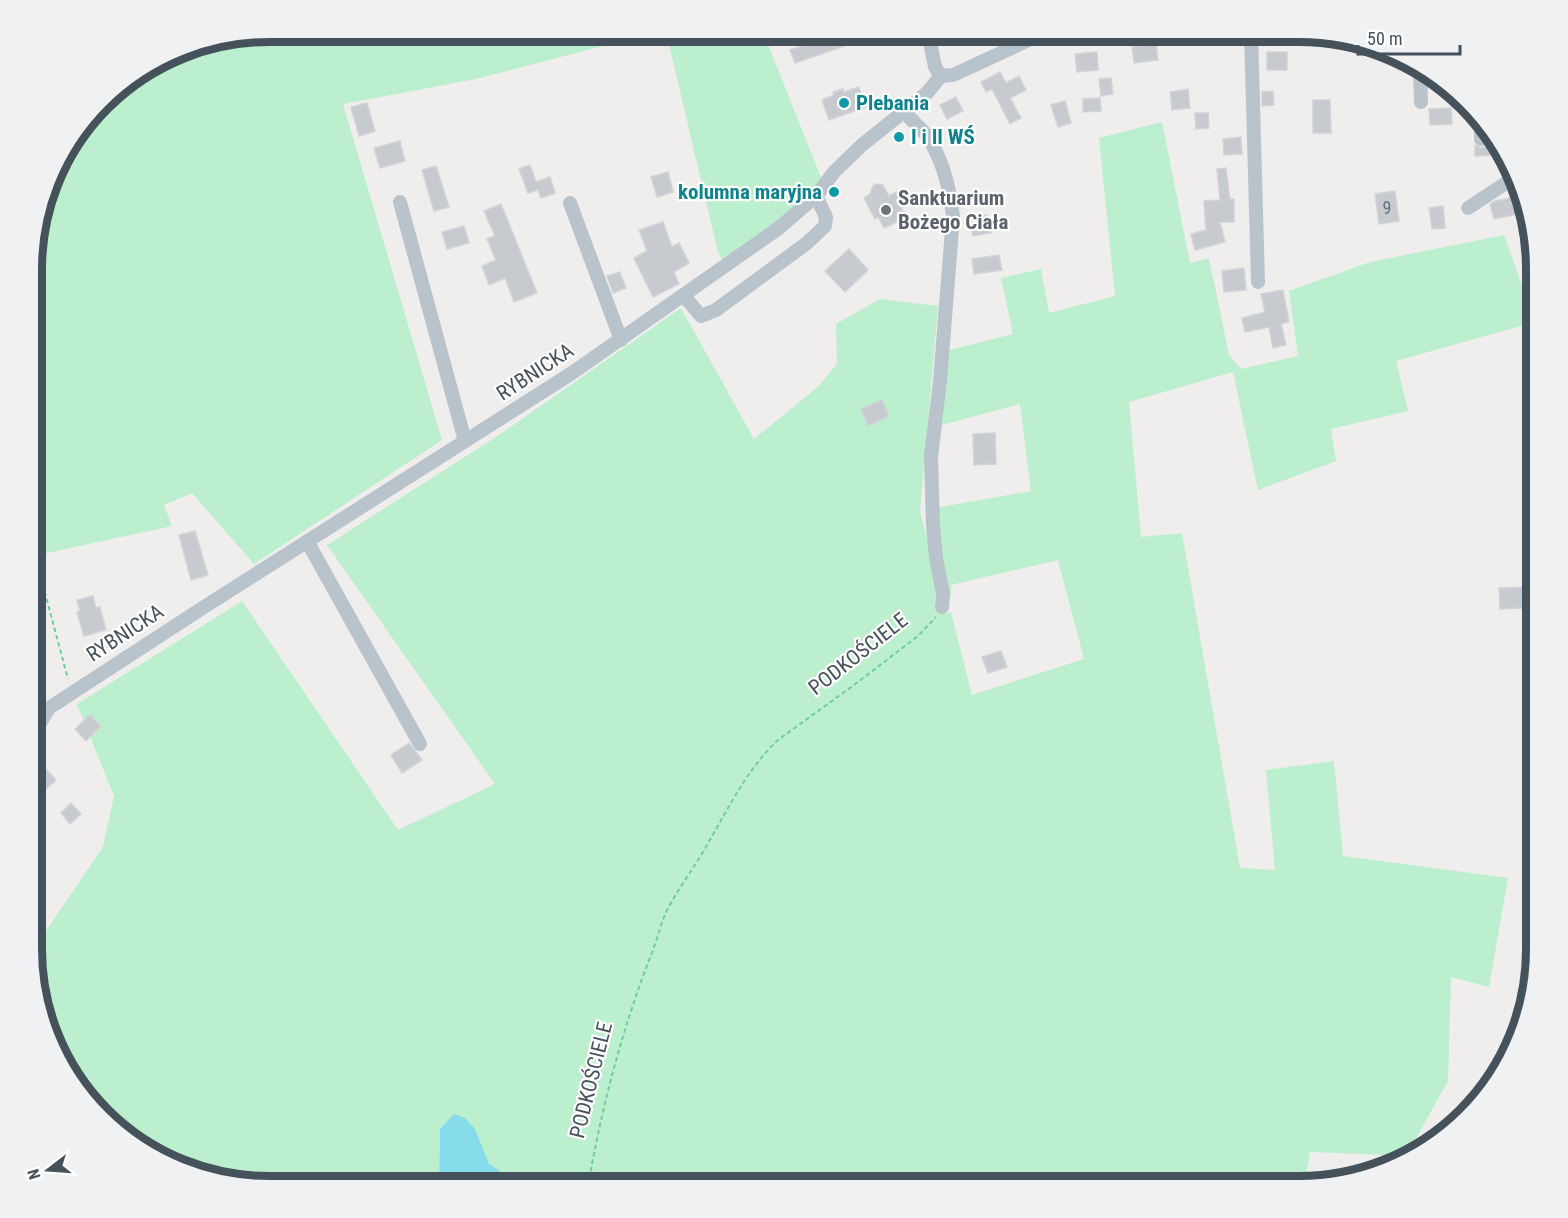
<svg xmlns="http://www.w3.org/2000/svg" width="1568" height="1218" viewBox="0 0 1568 1218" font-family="'Roboto Condensed',sans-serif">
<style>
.green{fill:#bbefcd}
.water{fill:#87dcec}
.building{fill:#c7cbd0;stroke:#d1d4d9;stroke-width:1.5}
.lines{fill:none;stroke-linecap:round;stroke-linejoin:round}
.path{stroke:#72cd9d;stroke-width:2;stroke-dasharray:4.5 3;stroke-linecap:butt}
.minor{stroke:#b9c3cb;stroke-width:14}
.culture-dot{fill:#0f9aa8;stroke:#fff;stroke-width:2}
.worship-dot{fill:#6b7280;stroke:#fff;stroke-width:2}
.labels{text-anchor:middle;stroke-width:4.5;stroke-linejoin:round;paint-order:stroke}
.number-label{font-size:18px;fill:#667078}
.culture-label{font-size:21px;font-weight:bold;fill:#0d838f;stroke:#fff;text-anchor:start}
.worship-label{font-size:21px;font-weight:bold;fill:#5b616d;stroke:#fff;text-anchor:start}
.street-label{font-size:21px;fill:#46525b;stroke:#fff}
.rim{fill:none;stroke:#46525b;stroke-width:8}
</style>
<rect width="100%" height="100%" fill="#f0eded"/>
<g class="green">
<polygon points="269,32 657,32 476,79 343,104 442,440 254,564 192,493 164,505 172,526 33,556 34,237 63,150 113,90 192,44"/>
<polygon points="666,32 763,32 822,180 813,194 725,264 718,252"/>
<polygon points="1162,122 1190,263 1209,258 1229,355 1241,369 1298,356 1289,291 1370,262 1504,235 1535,322 1396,361 1408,411 1331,429 1336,461 1258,490 1233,372 1129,402 1141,537 1182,533 1240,868 1275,870 1266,770 1334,761 1343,856 1508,878 1489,987 1451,977 1448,1081 1415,1140 1388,1155 1310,1152 1304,1186 505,1186 440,1129 439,1186 254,1186 178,1169 112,1127 56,1054 32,965 32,947 35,947 103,847 114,796 77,704 242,601 398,830 495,784 327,545 499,435 681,308 754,439 819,386 837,364 836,324 880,299 938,306 920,512 936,572 935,603 944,613 951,612 972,695 1084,659 1058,560 951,585 951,598 946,589 935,508 1031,491 1020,404 942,425 937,469 935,454 946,351 1013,334 1001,278 1041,269 1049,313 1115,296 1099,138"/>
</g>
<polygon class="water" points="454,1114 465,1118 475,1129 489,1164 500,1171 510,1182 509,1186 439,1186 440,1129"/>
<g class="building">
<polygon points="842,32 847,45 795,63 790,50"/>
<polygon points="1156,43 1158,60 1134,63 1132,47"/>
<polygon points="1097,52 1098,70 1077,72 1075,54"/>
<rect x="1267" y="52" width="20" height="18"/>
<polygon points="1000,72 1006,83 1019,76 1026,90 1010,98 1021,118 1010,124 992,89 986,92 981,82"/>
<polygon points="1111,78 1113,94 1101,96 1099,79"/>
<polygon points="859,87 866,107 829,120 822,100 834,95 833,92 843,89 844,92"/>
<polygon points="1188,89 1190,108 1172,110 1170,92"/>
<polygon points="1273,91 1274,105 1262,106 1262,92"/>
<polygon points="956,97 963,111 947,119 940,105"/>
<polygon points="1100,98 1101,111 1083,112 1083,99"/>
<polygon points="1313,100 1330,100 1331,133 1313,133"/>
<polygon points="1065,101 1071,123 1058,127 1051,105"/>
<polygon points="367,103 375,131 359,136 351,107"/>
<polygon points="1451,108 1452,124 1430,125 1429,109"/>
<polygon points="1195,113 1208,113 1209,128 1196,129"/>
<polygon points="1241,137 1242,154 1224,155 1223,139"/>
<polygon points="400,141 405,161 380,168 374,148"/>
<polygon points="1489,144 1494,144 1502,155 1475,156 1475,145 1482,148"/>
<polygon points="530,165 536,182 550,177 555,193 541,198 538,190 528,193 519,169"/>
<polygon points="436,166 449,207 434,211 422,170"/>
<polygon points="1226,168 1230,199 1234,199 1234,222 1220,222 1225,242 1195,250 1191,234 1206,230 1204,201 1220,200 1217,169"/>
<polygon points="668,172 673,192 657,197 651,177"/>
<polygon points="876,184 883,185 889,196 896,192 903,204 900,206 905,214 902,216 903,219 884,228 878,217 875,219 864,198 870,194 873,186"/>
<polygon points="1395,191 1399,221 1379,224 1375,194"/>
<polygon points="1515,197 1518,214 1494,219 1490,204 1495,201"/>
<polygon points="501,204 537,293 514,302 505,278 489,285 482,266 496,260 487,239 495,236 484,211"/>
<polygon points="1443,206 1445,228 1432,229 1429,208"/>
<polygon points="987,215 991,233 973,236 969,218"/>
<polygon points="663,222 672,247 679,243 689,263 674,272 679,284 653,297 634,258 647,251 639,230"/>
<polygon points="464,226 469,243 447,249 442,232"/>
<polygon points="849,249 868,270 845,292 825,271"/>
<polygon points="999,255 1002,270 974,274 972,259"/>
<polygon points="1244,268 1246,290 1224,292 1222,271"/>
<polygon points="620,272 626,288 613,293 607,276"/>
<polygon points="1283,290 1289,322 1281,324 1286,345 1273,348 1269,327 1245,332 1242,318 1265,312 1261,294"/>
<polygon points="882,400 889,416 868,426 861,409"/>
<polygon points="995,433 996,464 974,465 973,434"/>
<polygon points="195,531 208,575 191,580 179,535"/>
<polygon points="1525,587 1526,608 1500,609 1499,588"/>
<polygon points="93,596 96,608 100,607 106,630 84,636 77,612 80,611 77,600"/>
<polygon points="1001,651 1007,667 988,673 982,657"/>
<polygon points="90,715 101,726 86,741 75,729"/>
<polygon points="409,743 422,760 402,773 391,755"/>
<polygon points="46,769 56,780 42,793 32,781"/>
<polygon points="71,803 81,814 70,824 61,813"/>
</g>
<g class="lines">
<g class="path">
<polyline points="33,548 68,679"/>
<path d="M588,1186C602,1105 623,1026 653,950C659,934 662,917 671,903C682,883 696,865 707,845C728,809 747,769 778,740L854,685L918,636L936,617"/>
</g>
<g class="minor">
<polyline points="928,32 935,67 941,76"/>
<polyline points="1251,32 1258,282"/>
<polyline points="1420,68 1421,102"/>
<polyline points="941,76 953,75 1046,32"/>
<path d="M905,112C911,120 920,127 927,136C943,160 950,188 953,217L940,381L931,456L933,525L936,558L943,594L942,607"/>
<polyline points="1481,126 1481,139"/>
<polyline points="400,202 465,441"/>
<polyline points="570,203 621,340"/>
<polyline points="1468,208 1515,177 1518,177"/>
<polyline points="684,296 701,316 716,310 807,243 825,226 826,217 816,196"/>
<polyline points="307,541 420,744"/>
<polyline points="33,735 49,708 204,607 572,373 779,228 816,196 834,172 862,145 927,93 941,76"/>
</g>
</g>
<g class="culture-dot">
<circle cx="844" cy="103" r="6"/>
<circle cx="899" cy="137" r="6"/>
<circle cx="834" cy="192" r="6"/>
</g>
<circle class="worship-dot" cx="886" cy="210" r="6"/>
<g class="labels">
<g class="number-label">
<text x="1387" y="214">9</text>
</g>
<g class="culture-label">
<text x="856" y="110">Plebania</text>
<text x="911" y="144">I i II WŚ</text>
<text x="822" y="199" text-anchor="end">kolumna maryjna</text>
</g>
<g class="worship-label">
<text x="898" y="205">Sanktuarium<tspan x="898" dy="24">Bożego Ciała</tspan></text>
</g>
<g class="street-label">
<text transform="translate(535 372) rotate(-33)" y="7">RYBNICKA</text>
<text transform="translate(125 633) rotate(-33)" y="7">RYBNICKA</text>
<text transform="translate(858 654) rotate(-38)" y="7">PODKOŚCIELE</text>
<text transform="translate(591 1080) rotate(-76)" y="7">PODKOŚCIELE</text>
</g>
</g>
<path d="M0 0H1568V1218H0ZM269 42H1299A227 227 0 0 1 1526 269V949A227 227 0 0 1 1299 1176H269A227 227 0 0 1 42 949V269A227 227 0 0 1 269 42Z" fill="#f0f1f2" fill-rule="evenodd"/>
<path class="rim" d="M269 42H1299A227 227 0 0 1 1526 269V949A227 227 0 0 1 1299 1176H269A227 227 0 0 1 42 949V269A227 227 0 0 1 269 42Z"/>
<g transform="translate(48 1170) rotate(253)" stroke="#ffffff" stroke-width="4.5" paint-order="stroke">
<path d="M0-4.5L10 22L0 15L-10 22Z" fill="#46525b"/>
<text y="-9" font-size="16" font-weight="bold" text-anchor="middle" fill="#46525b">N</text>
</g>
<path d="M1358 45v9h102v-9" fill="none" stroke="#46525b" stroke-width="3"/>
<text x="1367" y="45" font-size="18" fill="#46525b" stroke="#ffffff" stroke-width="4.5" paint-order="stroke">50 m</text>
</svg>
